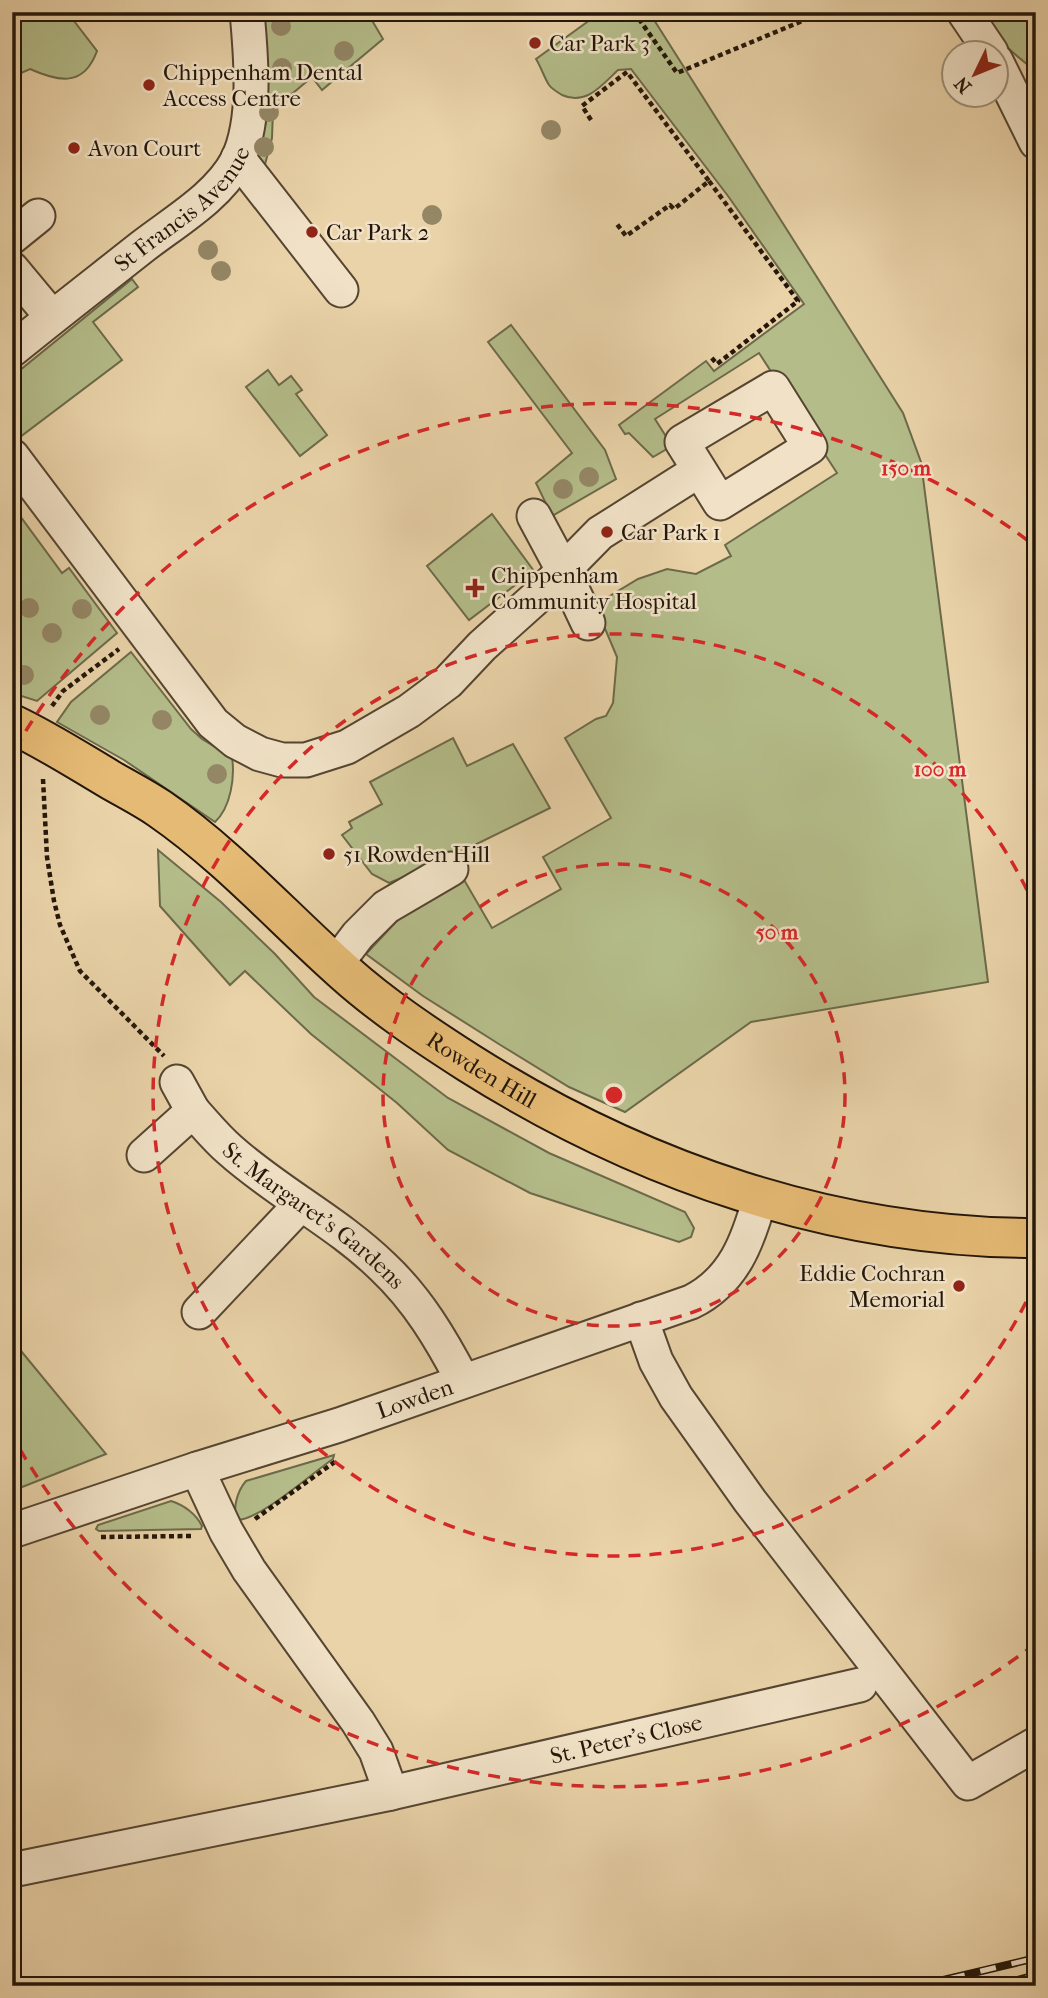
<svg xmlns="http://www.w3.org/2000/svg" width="1048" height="1998" viewBox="0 0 1048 1998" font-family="'IM FELL French Canon',serif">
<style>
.green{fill:#b4bd8a;stroke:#6c6a4a;stroke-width:2}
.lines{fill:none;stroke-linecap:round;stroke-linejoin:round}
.minor-casing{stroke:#554531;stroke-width:37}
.major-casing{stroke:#231609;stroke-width:42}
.path{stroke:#231609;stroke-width:4.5;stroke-dasharray:5 3.5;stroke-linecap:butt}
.minor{stroke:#f1e2c7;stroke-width:33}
.major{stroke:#e5ba74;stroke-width:38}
.rail-casing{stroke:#231609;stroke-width:8}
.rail{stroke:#f1e2c7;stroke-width:5;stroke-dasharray:16;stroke-linecap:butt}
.tree{fill:#948766}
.ring{fill:none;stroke:#d62828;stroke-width:3.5;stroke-dasharray:12 9}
.poi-dot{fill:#8f2418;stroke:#f1e2c7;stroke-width:2.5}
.labels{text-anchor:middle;stroke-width:5;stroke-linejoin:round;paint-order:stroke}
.poi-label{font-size:23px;fill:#231609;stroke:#f1e2c7;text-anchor:start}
.street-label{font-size:23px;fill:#231609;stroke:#f1e2c7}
.centre{fill:#d62828;stroke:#f1e2c7;stroke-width:3.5}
.ring-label{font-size:21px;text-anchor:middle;font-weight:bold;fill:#d62828;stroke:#f1e2c7;stroke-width:5;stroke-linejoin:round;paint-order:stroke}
</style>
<rect width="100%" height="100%" fill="#ead3a9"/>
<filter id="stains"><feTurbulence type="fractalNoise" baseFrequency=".00286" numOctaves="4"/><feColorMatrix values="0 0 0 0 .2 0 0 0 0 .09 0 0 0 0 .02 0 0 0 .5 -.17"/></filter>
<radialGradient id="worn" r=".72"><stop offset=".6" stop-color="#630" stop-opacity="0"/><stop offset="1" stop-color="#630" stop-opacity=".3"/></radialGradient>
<g class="green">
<path d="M12,12H85L74,21L97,51C84,87 59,82 30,69L12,77Z"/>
<polygon points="257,12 367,12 383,39 322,90 312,77 273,110 272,138 264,168 256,159"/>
<path d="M601,12H649L903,413L921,462L988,982L751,1022L625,1112L569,1087L502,1046L423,996L366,954L409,908L463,878L492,928L561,889L543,857L611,818L565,738L596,719L606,716L613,703L617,657L595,605L638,579L667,569L696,574L731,556L725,545L837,473L759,353L655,419L672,446L653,457L629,433L625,434L619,425L706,361L714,371L804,304L728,196L631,69L618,70C602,85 586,106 562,95C557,92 552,89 549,85C544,77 541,67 536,59Z"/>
<path d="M985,12H1036V71C1018,58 990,35 985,12Z"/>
<polygon points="132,279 138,287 93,322 122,360 20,437 12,426 12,381 19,371"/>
<polygon points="511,325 605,450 616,479 552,516 536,483 572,453 488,342"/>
<polygon points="268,370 279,385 291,376 302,390 296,394 327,435 300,456 246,387"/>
<polygon points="12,505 62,573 69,568 117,633 37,701 12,693"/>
<polygon points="492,514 534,571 469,620 427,566"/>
<path d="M131,652L191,729L202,739L232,757C235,777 231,807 215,822L124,760L57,722L71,702Z"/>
<polygon points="453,738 467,766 513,744 550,808 440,862 389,883 372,874 342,835 352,828 349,822 382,804 370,782"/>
<polygon points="158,850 221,902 275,954 314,997 448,1098 549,1153 685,1212 694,1228 691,1237 679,1242 530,1193 448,1150 397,1103 311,1034 245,971 230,985 160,906"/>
<polygon points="12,1340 106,1454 12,1491"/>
<path d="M334,1455L333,1459C312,1473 260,1520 237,1520C232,1508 238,1490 246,1481Z"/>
<path d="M171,1501C184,1505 196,1514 202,1526L201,1529L99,1531L96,1529L98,1525Z"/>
</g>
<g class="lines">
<g class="minor-casing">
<g id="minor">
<polyline points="964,12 991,52"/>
<polyline points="996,61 1036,142"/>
<polyline points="238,158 341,290"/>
<polyline points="12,237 38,216"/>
<polyline points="12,269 52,317"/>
<path id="s1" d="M12,350C55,315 99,281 142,247C174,222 218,197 237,161C257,121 251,55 247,12"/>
<polygon points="773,388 810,447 720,503 682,442"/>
<polyline points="12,456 213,723 235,741 260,754 282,760 306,760 347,747 409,711 448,682 482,646 539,595 600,533 698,471"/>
<polyline points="534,516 563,570 588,623"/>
<polyline points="336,964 358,935 386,907 451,869"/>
<polyline points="177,1082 193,1111"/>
<path id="s2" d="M144,1155L193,1111C205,1124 216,1138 230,1150C278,1193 337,1222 383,1267C418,1300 441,1339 463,1381"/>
<polyline points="199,1312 301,1204"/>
<polyline points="641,1319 656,1361 676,1397 750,1501 968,1783 1036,1744"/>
<polyline points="197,1469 226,1531 249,1570 358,1722 376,1751 391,1793"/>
<path id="s3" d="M12,1531L197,1469L339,1425L691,1302C734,1281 748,1241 760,1198"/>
<path id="s4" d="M12,1870L391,1793L860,1685"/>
</g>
</g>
<g class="major-casing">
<g id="major">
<path id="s5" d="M12,724C46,740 77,760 109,779C126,789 144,798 160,809C228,856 284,919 345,973C383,1007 427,1036 469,1063C640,1171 833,1238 1036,1238"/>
</g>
</g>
<g class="path">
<polyline points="634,12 677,73 824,12"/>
<polyline points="591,120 582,106 627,72 709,181 674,209 670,205 626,236 616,223"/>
<polyline points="709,181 798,301 717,364 711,357"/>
<polyline points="52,706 63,691 119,649"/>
<polyline points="43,779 47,857 54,901 60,925 80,971 164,1056"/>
<polyline points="255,1519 336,1461"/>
<polyline points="101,1537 194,1536"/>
</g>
<use href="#minor" class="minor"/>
<use href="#major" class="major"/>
<g class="rail-casing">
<g id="rail">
<polyline points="918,1986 1036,1958"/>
<polyline points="995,1986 1036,1975"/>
</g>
</g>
<use href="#rail" class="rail"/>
</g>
<g class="tree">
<circle cx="281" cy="26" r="10"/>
<circle cx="344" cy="51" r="10"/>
<circle cx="282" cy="68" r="10"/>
<circle cx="269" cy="112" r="10"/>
<circle cx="551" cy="130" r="10"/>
<circle cx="264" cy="147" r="10"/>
<circle cx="432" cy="215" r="10"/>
<circle cx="208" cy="250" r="10"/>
<circle cx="221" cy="271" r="10"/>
<circle cx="589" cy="477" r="10"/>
<circle cx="563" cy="489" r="10"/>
<circle cx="29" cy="608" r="10"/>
<circle cx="82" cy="609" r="10"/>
<circle cx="52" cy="633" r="10"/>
<circle cx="24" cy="675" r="10"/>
<circle cx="100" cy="715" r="10"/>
<circle cx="162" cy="720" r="10"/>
<circle cx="217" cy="774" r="10"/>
</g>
<g class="ring">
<circle cx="614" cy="1095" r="231"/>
<path d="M1035 1283A461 461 0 1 1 1035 907"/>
<path d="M1035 1644A692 692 0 0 1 15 1441M15 749A692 692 0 0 1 1035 546"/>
</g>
<g class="poi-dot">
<circle cx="535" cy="43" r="7"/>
<circle cx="149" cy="85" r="7"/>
<circle cx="74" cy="148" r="7"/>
<circle cx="312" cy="232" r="7"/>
<circle cx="607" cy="532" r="7"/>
<path d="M471.5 577.5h7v7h7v7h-7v7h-7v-7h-7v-7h7z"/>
<circle cx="329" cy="854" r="7"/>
<circle cx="959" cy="1286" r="7"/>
</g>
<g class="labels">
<g class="poi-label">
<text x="549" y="51">Car Park 3</text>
<text x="163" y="80">Chippenham Dental<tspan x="163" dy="26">Access Centre</tspan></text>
<text x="88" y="156">Avon Court</text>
<text x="326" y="240">Car Park 2</text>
<text x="621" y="540">Car Park 1</text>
<text x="491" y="583">Chippenham<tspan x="491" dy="26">Community Hospital</tspan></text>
<text x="343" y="862">51 Rowden Hill</text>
<text x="945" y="1281" text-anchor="end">Eddie Cochran<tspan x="945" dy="26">Memorial</tspan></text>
</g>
<g class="street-label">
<text dy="8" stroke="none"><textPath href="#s1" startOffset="222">St Francis Avenue</textPath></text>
<text dy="8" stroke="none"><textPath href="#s5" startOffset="586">Rowden Hill</textPath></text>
<text dy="8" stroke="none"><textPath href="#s2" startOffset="226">St. Margaret's Gardens</textPath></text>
<text dy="8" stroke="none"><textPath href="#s3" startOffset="424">Lowden</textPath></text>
<text dy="8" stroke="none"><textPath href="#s4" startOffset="628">St. Peter's Close</textPath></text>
</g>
</g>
<circle cx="614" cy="1095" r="10" class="centre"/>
<g class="ring-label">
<text x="906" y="475">150 m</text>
<text x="940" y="776">100 m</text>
<text x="777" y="939">50 m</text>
</g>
<rect width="1048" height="1998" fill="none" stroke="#ead3a9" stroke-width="42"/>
<rect x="14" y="14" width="1020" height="1970" fill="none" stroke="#231609" stroke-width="3.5"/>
<rect x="21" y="21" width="1006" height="1956" fill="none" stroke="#231609" stroke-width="2"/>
<g transform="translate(975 74) rotate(227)"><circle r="33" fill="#f1e2c7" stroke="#9f907b" stroke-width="2"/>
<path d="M0-5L12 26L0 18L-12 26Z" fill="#8f2418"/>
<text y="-10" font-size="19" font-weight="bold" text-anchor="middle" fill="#231609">N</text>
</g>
<rect width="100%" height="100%" filter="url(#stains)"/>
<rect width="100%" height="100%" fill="url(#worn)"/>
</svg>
